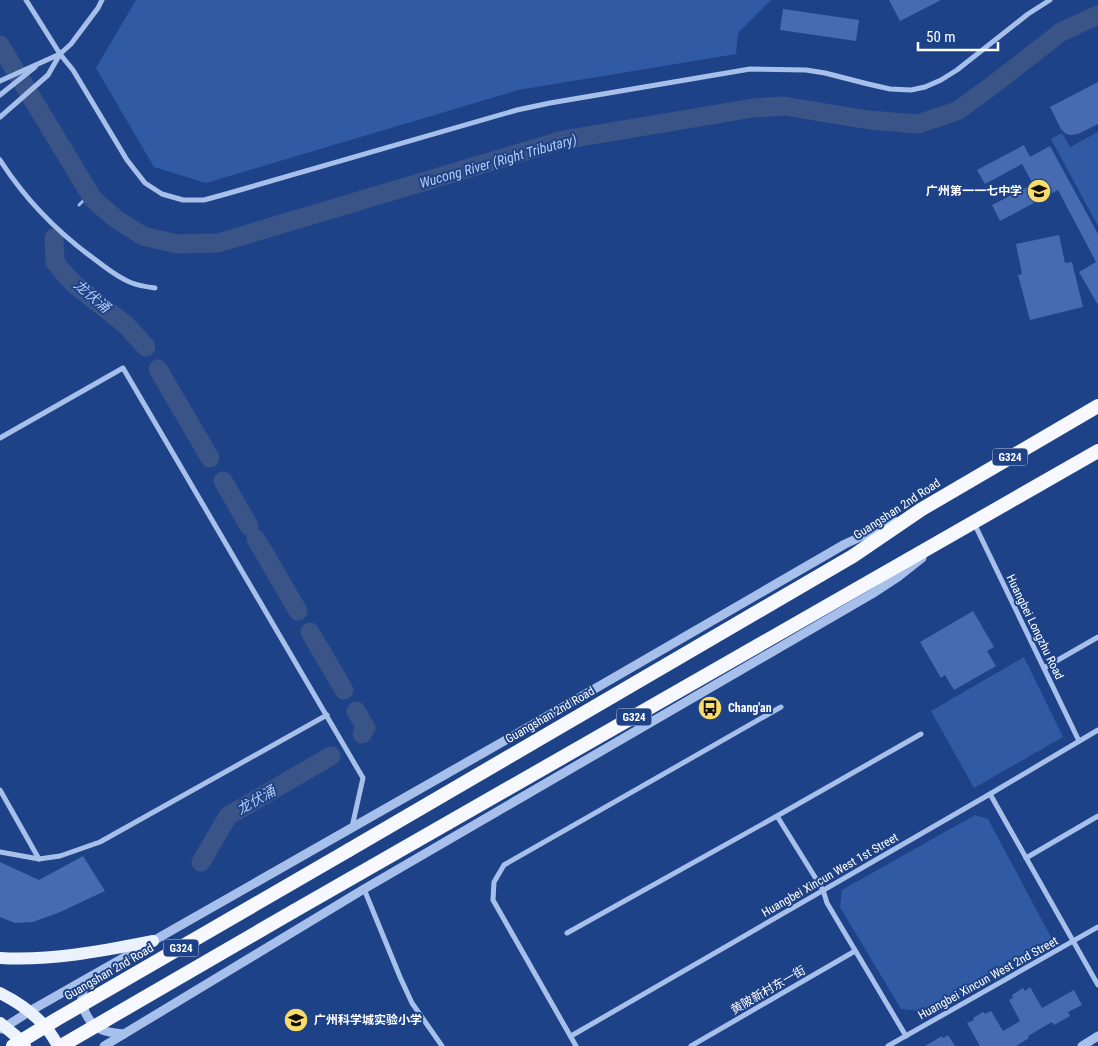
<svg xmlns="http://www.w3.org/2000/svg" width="1098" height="1046" viewBox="0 0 1098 1046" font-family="'Roboto Condensed','Noto Sans SC',sans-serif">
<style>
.green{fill:#315aa5}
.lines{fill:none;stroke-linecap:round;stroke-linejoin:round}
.stream{stroke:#9ab9ed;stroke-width:3}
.river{stroke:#3a5488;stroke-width:19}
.building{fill:#466bb0}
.minor{stroke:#a7bfeb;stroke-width:5}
.tertiary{stroke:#a7bfeb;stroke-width:9}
.primary{stroke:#ecf1fe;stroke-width:12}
.trunk{stroke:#f6f8fe;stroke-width:14}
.trunk-bridge{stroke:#f6f8fe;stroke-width:14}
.labels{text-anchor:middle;stroke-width:4;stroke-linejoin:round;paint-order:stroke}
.shield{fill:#1e4287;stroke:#bcc6db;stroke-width:1}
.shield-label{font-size:11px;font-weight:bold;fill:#fff}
.poi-label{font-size:12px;font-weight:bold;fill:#fff;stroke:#1e4287;text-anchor:start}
.street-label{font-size:12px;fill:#fff;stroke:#1e4287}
.water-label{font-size:14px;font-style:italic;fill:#b3caf2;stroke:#1e4287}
</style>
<rect width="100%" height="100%" fill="#1e4287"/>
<g class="green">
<polygon points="136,0 771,0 738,33 736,54 518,90 206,183 154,167 96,68"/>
<polygon points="1098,132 1098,226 1051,139 1062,133 1070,147"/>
<polygon points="1024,657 1063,737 974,788 931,711"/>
<polygon points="975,815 988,819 1053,941 930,1012 901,1009 840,907 842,890"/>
</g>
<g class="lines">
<polyline class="stream" points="79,205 90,194"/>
<g class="river">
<polyline points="0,45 93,199 116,219 143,236 177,244 218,243 563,140 753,108 784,106 869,120 918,124 957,111 993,85 1061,32 1098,15"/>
<polyline points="54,238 55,262 62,271 73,283 126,325 146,347"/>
<polyline points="158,369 210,458"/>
<polyline points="223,481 249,526"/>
<polyline points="256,539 298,611"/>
<polyline points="310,632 344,690"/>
<polyline points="356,711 366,728 362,734"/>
<polyline points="201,862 228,816 331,756"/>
</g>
</g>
<g class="building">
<polygon points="889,0 941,0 900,21"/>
<polygon points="783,9 859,20 856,41 780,30"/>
<polygon points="1098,82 1098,124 1078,134 1071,135 1066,134 1061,129 1050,107"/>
<polygon points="1024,145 1030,157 1050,146 1098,234 1098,305 1079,272 1096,262 1058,190 1000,221 992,205 1033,184 1022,164 985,184 977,170"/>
<polygon points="1059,235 1065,263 1072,262 1083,307 1030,320 1018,275 1022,274 1016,244"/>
<polygon points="973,611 994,647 987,651 996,666 954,690 945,675 941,678 920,642"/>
<polygon points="83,856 105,891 58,913 33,922 15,923 0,917 0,862 39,880"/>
<polygon points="1030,987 1042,1008 1074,990 1082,1005 1068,1012 1070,1016 1054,1025 1052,1022 1028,1036 1029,1038 1016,1046 980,1046 967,1023 974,1020 973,1018 983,1012 985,1014 991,1011 1003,1031 1020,1021 1009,1000 1013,998 1012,995 1023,988 1025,991"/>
<polygon points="948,1035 955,1046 925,1046 942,1036 943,1038"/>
</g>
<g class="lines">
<g class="minor">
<polyline points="26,0 60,54 73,70 127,160 145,183 162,194 183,200 204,200 226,194 517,110 550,103 750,69 806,70 825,73 868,84 890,89 911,90 925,87 941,80 957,70 1028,14 1050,0"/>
<polyline points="0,81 60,54"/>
<polyline points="0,95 35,67"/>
<polyline points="0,117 48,75 60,54 71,44 98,8 102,0"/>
<path d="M0,160C25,199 56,231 93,258C105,267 118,278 132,283C140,286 148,287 155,288"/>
<polyline points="0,438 123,368 363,778 352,827"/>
<polyline points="974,523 1079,741"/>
<polyline points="1044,668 1098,637"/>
<polyline points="0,790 39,859"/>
<polyline points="990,794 1098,985"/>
<polyline points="0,852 39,859 60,856 100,842 327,715"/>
<polyline points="1026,858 1098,816"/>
<polyline points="364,889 400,977 412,1003 442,1046"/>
<polyline points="567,933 777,816"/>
<polyline points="571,1036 990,794 1098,730"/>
<polyline points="906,1036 827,903 823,890 777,816 921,734"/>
<polyline points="576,1046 493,900 494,882 504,865 781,707"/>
<polyline points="691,1046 855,951"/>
<polyline points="888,1046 1098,927"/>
</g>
<g class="tertiary">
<path d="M88,980C86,984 84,987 83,991C79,1005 88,1023 100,1029C108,1033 116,1033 124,1034"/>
<polyline points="2,1029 30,1011 520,732 845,544 895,521"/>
<polyline points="104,1046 364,889 875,592 898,577 922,558"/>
<polyline points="1082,1046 1098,1036"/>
</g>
<g class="primary">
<path d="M0,958C52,961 102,951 153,941"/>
<path d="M0,993C24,1005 46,1022 58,1046"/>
<polyline points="0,1023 17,1037 25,1046"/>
</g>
<g class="trunk">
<polyline points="349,850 853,556 922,509 1098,406"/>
<polyline points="294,911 1098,451"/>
</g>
<g class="trunk-bridge">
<polyline points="13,1046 57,1019 349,850"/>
<polyline points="61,1046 294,911"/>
</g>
</g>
<defs>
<g id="school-disc" transform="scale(1.25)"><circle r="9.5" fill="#fadd66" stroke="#1e4287"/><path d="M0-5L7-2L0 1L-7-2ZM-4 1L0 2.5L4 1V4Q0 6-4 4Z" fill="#111"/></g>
<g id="bus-disc" transform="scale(1.25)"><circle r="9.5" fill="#fadd66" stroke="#1e4287"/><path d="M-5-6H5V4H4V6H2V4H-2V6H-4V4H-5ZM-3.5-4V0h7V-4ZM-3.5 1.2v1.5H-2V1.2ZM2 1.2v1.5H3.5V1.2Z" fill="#111"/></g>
</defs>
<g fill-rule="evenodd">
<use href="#school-disc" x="1039" y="191"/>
<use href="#bus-disc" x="710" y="708"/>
<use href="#school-disc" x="296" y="1020"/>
</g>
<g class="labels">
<g class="shield">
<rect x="992.5" y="448.5" width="35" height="17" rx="4"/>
<rect x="616.5" y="708.5" width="35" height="17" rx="4"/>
<rect x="163.5" y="939.5" width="35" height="17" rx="4"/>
</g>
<g class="shield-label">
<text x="1010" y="461">G324</text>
<text x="634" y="721">G324</text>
<text x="181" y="952">G324</text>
</g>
<g class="poi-label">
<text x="1022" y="195" text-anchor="end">广州第一一七中学</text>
<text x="728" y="712">Chang'an</text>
<text x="314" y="1024">广州科学城实验小学</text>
</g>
<g class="street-label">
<text transform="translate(897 509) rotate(-33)" y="4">Guangshan 2nd Road</text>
<text transform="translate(1035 627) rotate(64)" y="4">Huangbei Longzhu Road</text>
<text transform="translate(550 715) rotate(-30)" y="4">Guangshan 2nd Road</text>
<text transform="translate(830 875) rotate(-30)" y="4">Huangbei Xincun West 1st Street</text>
<text transform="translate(109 972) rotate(-30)" y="4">Guangshan 2nd Road</text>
<text transform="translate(988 978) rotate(-29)" y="4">Huangbei Xincun West 2nd Street</text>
<text transform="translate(768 990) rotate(-30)" y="4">黄陂新村东一街</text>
</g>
<g class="water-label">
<text transform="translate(498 161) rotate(-16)" y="5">Wucong River (Right Tributary)</text>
<text transform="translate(92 296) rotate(40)" y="5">龙伏涌</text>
<text transform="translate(256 800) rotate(-30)" y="5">龙伏涌</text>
</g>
</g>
<path d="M918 42v8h80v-8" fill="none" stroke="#ffffff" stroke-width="2.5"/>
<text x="926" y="42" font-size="15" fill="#ffffff" stroke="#1e4287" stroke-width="4" paint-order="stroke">50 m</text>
</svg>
